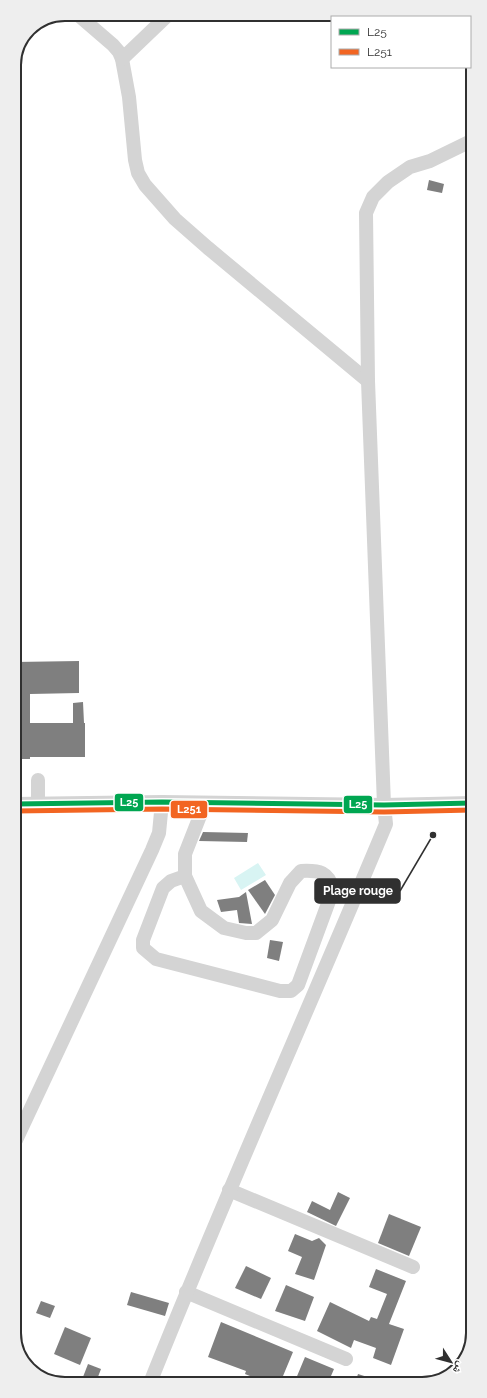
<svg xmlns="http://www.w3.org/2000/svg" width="487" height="1398" viewBox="0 0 487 1398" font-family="Raleway,'Noto Naskh Arabic',sans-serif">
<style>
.water{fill:#d8f4f3}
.building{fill:#7f7f7f}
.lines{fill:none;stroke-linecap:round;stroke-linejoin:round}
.minor{stroke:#d4d4d4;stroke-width:14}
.bus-1-casing{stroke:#fff;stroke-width:8}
.bus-2-casing{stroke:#fff;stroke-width:8}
.bus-1{stroke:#00a651;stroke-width:5}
.bus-2{stroke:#f26522;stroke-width:5}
.rim{fill:none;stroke:#303030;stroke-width:2}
.leader{fill:none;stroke:#303030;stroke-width:1.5}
.callout-dot{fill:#303030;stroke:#fff;stroke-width:1.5}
.callout{fill:#303030;stroke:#303030;stroke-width:1.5}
.callout-label{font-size:12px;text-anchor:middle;font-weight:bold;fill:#fff}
.line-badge{stroke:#fff;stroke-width:1.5}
.badge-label{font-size:11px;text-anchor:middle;font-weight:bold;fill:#fff}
</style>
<rect width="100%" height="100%" fill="#fff"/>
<polygon class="water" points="258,863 266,875 241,890 234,878"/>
<g class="building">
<polygon points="429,180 444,184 442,193 427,190"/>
<polygon points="79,661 79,693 30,694 30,723 73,723 73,703 83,702 84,723 85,723 85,757 30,757 30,759 15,759 15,662"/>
<polygon points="203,832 248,833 247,842 199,841"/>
<polygon points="265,880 275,895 265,914 248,890"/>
<polygon points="246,892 252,924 239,923 237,910 221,912 217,900 239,897"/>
<polygon points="270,940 283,942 279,961 267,958"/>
<polygon points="338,1192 350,1198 336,1226 307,1212 312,1201 330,1210"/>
<polygon points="389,1214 421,1227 409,1256 378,1243"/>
<polygon points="295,1234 312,1241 319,1238 326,1245 314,1280 295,1274 302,1257 288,1251"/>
<polygon points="246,1266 271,1278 261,1299 235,1288"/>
<polygon points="376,1269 406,1281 389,1324 404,1329 391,1365 373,1358 376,1348 354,1340 351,1348 317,1331 330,1302 369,1321 371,1317 377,1319 387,1294 369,1287"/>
<polygon points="286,1285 314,1297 305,1321 275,1311"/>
<polygon points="131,1292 169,1303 165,1316 127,1305"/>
<polygon points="41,1301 55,1306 50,1318 36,1313"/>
<polygon points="221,1322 293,1352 283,1376 295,1381 305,1357 334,1369 328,1383 267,1383 245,1374 246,1371 208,1357"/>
<polygon points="65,1327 91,1338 80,1365 54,1354"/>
<polygon points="88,1364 101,1369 96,1382 83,1377"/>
<polygon points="358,1374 380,1381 380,1382 355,1383"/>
</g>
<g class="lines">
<g class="minor">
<polyline points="77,14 113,45 119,52 122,59 129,97 135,160 138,173 145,185 175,219 208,248 368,381"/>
<polyline points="122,59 169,14"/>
<polyline points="15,804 162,802 384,805 472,803"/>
<polyline points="38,804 38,780"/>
<path d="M185,876L171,881L163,888L143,940V948L156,959L280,991H291L298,985L333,890C329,872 319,870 301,871L290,883L272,920L256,933H246L224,928L201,911L185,876V854L205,803"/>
<polyline points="16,1140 152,850 159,833 162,802"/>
<polyline points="229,1190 413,1267"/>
<polyline points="186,1292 346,1359"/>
<path d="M150,1383C225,1195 308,1011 386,824L384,805L368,381L366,213L373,197L388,182L410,167L430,161L471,141"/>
</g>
<g class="bus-1-casing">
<polyline id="bus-1" points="15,804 162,802 384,805 472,803"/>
</g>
<g class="bus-2-casing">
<polyline id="bus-2" points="15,811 162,809 384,812 472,810"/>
</g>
<use href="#bus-1" class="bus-1"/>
<use href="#bus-2" class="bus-2"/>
</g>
<path d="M0 0H487V1398H0ZM65 21H422A44 44 0 0 1 466 65V1333A44 44 0 0 1 422 1377H65A44 44 0 0 1 21 1333V65A44 44 0 0 1 65 21Z" fill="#eee" fill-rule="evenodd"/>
<path class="rim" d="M65 21H422A44 44 0 0 1 466 65V1333A44 44 0 0 1 422 1377H65A44 44 0 0 1 21 1333V65A44 44 0 0 1 65 21Z"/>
<path class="leader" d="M433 835L400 891"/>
<circle class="callout-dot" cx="433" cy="835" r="4"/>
<rect class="callout" x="315" y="879" width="85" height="24" rx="4"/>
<g class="callout-label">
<text x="358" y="895">Plage rouge</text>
</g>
<g class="line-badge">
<rect x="114" y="793" width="30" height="19" rx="4" fill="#00a651"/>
<rect x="343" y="795" width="30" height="19" rx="4" fill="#00a651"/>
<rect x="170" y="800" width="38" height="19" rx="4" fill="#f26522"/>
</g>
<g class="badge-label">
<text x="129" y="806">L25</text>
<text x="358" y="808">L25</text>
<text x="189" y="813">L251</text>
</g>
<rect x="331" y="16" width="140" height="52" fill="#ffffff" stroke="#acacac"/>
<rect x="339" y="29" width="20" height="6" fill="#00a651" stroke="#acacac"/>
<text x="367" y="36" font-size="12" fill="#303030">L25</text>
<rect x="339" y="49" width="20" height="6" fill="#f26522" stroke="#acacac"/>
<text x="367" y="56" font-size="12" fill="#303030">L251</text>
<g transform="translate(451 1362) rotate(126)" stroke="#ffffff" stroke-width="3" paint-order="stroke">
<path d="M0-3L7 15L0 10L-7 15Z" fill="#303030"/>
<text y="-6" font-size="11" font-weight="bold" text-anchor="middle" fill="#303030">ش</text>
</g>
</svg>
